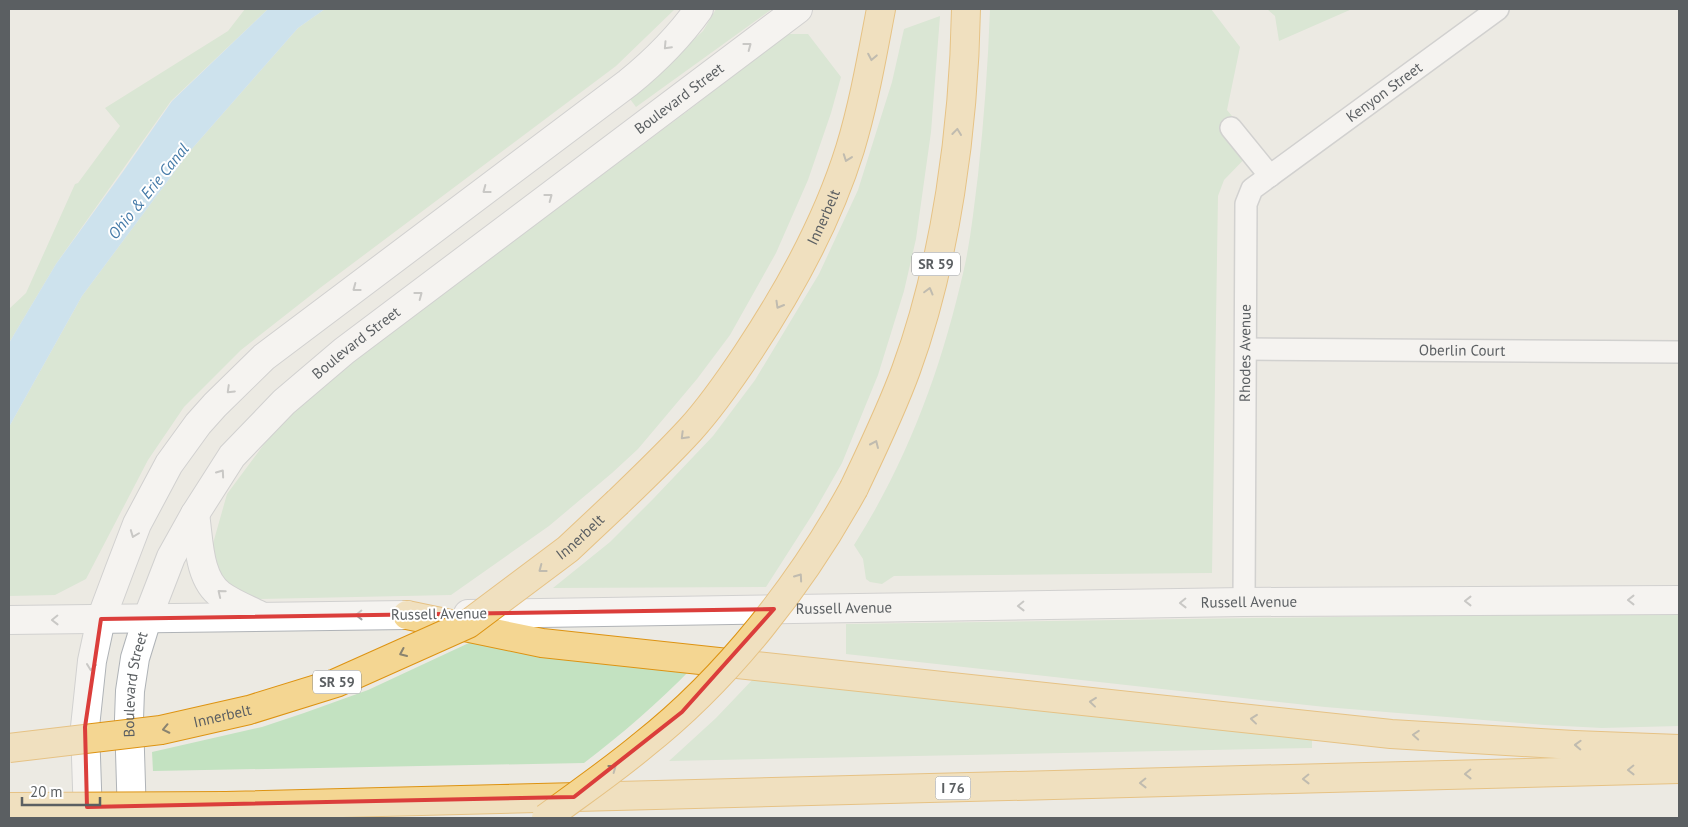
<svg xmlns="http://www.w3.org/2000/svg" width="1688" height="827" viewBox="0 0 1688 827" font-family="'PT Sans',sans-serif">
<style>
.green{fill:#c3e2c1}
.water{fill:#a7d9f8}
.lines{fill:none;stroke-linecap:round;stroke-linejoin:round}
.minor-casing{stroke:#b0b3b7;stroke-width:24}
.tertiary-casing{stroke:#b0b3b7;stroke-width:30}
.secondary-casing{stroke:#afb3b7;stroke-width:30}
.motorway-casing{stroke:#dd9312;stroke-width:30}
.minor{stroke:#fff;stroke-width:21}
.tertiary{stroke:#fff;stroke-width:28}
.secondary{stroke:#fff;stroke-width:28}
.motorway{stroke:#f4d692;stroke-width:28}
.motorway-bridge-casing{stroke:#dd9312;stroke-width:30;stroke-linecap:butt}
.motorway-bridge{stroke:#f4d692;stroke-width:28}
.oneway{stroke:#9d9fa1}
.oneway2{stroke:#898370}
.marked{fill:none;stroke:#db3e3b;stroke-width:4;stroke-linejoin:round}
.labels{text-anchor:middle;stroke-width:4;stroke-linejoin:round;paint-order:stroke}
.shield{fill:#fff;stroke:#8c8f91;stroke-width:1}
.shield-label{font-size:14px;font-weight:bold;fill:#5b5f62}
.street-label{font-size:15px;fill:#5b5f62;stroke:#fff}
.water-label{font-size:16px;font-style:italic;fill:#467ba8;stroke:#fff}
</style>
<rect width="100%" height="100%" fill="#eceae3"/>
<g class="green">
<polygon points="245,9 268,9 171,101 56,264 9,343 9,309 26,293 75,184 78,183 120,126 105,108 228,31"/>
<polygon points="325,9 675,9 616,66 320,288 241,350 184,407 148,460 86,579 55,595 9,596 9,427 82,296 190,151 298,28"/>
<polygon points="716,9 772,9 636,107 630,99 703,31"/>
<path d="M990,9H1211L1240,47L1227,110L1257,146L1224,180L1218,196L1212,573L894,576L882,584L870,582L866,579L863,559L854,545C908,460 942,367 964,269C971,238 974,206 978,175C984,120 988,64 990,9Z"/>
<polygon points="1267,9 1352,9 1279,41 1275,16"/>
<polygon points="940,16 931,132 916,239 904,291 878,375 842,463 814,512 766,587 553,588 610,542 654,498 713,436 755,380 819,274 858,190 892,82 904,29"/>
<polygon points="787,34 808,34 841,77 831,113 808,180 776,253 730,335 697,379 638,449 612,473 549,526 451,595 260,599 239,593 222,584 213,568 212,547 227,494 276,428 331,377 689,110"/>
<polygon points="1679,612 1679,726 1602,728 1545,725 1325,707 846,654 846,624"/>
<path d="M471,642L692,668C658,703 622,734 584,763L153,771L152,752L262,727L304,713L368,690Z"/>
<polygon points="756,676 1312,735 1312,748 669,761 716,718"/>
</g>
<polygon class="water" points="268,9 325,9 298,28 190,151 82,296 9,427 9,343 56,264 122,173 172,101"/>
<g class="lines">
<g class="minor-casing">
<g id="minor">
<polyline points="1231,128 1270,176"/>
<path id="s1" d="M1246,349L1679,352"/>
<path id="s2" d="M1244,602L1246,204L1252,189L1498,9"/>
</g>
</g>
<g class="tertiary-casing">
<g id="tertiary">
<path id="s3" d="M468,614L1244,602L1679,600"/>
</g>
</g>
<g class="secondary-casing">
<g id="secondary">
<path d="M195,514C199,539 198,579 221,595C232,603 247,609 259,615"/>
<polyline points="9,620 407,615"/>
<path d="M88,818L85,727L92,661L101,619L119,571L137,524L169,464L198,424L215,405L264,357L628,83C654,62 679,37 699,9"/>
<path id="s4" d="M132,818L129,719L130,691L135,658L147,619L171,557L195,514L232,456L284,402L344,351L798,9"/>
</g>
</g>
<g class="motorway-casing">
<g id="motorway">
<path d="M854,488C872,450 891,411 906,370C946,261 964,126 966,9"/>
<path id="s5" d="M618,502C642,479 667,455 690,430C711,407 729,381 747,354C789,291 827,223 850,149C864,103 872,56 881,9"/>
<polyline points="407,615 542,643 1391,734 1574,745 1679,749"/>
<polyline points="226,806 1679,769"/>
</g>
</g>
<use href="#minor" class="minor"/>
<use href="#tertiary" class="tertiary"/>
<use href="#secondary" class="secondary"/>
<use href="#motorway" class="motorway"/>
<g class="motorway-bridge-casing">
<g id="motorway-bridge">
<path id="s6" d="M9,748L161,730L249,710L336,683L468,624L568,549L618,502"/>
<polyline points="9,807 226,806"/>
<path d="M546,818C578,794 612,771 643,745C728,678 802,583 854,488"/>
</g>
</g>
<use href="#motorway-bridge" class="motorway-bridge"/>
</g>
<defs><path id="oneway-chevron" d="M-2-3.5L2.5 0L-2 3.5" fill="none" stroke-width="1.6" stroke-linecap="round" stroke-linejoin="round" transform="scale(1.25)"/></defs>
<g class="oneway">
<use href="#oneway-chevron" transform="translate(667 46) rotate(133)"/>
<use href="#oneway-chevron" transform="translate(748 46) rotate(-37)"/>
<use href="#oneway-chevron" transform="translate(486 190) rotate(143)"/>
<use href="#oneway-chevron" transform="translate(549 197) rotate(-37)"/>
<use href="#oneway-chevron" transform="translate(356 288) rotate(143)"/>
<use href="#oneway-chevron" transform="translate(419 295) rotate(-37)"/>
<use href="#oneway-chevron" transform="translate(230 390) rotate(136)"/>
<use href="#oneway-chevron" transform="translate(221 473) rotate(-55)"/>
<use href="#oneway-chevron" transform="translate(134 534) rotate(111)"/>
<use href="#oneway-chevron" transform="translate(221 593) rotate(-141)"/>
<use href="#oneway-chevron" transform="translate(1631 600) rotate(180)"/>
<use href="#oneway-chevron" transform="translate(1468 601) rotate(180)"/>
<use href="#oneway-chevron" transform="translate(1183 603) rotate(179)"/>
<use href="#oneway-chevron" transform="translate(1021 606) rotate(179)"/>
<use href="#oneway-chevron" transform="translate(359 615) rotate(179)"/>
<use href="#oneway-chevron" transform="translate(55 620) rotate(179)"/>
<use href="#oneway-chevron" transform="translate(91 667) rotate(97)"/>
</g>
<g class="oneway2">
<use href="#oneway-chevron" transform="translate(872 57) rotate(101)"/>
<use href="#oneway-chevron" transform="translate(957 132) rotate(-83)"/>
<use href="#oneway-chevron" transform="translate(847 158) rotate(110)"/>
<use href="#oneway-chevron" transform="translate(929 291) rotate(-75)"/>
<use href="#oneway-chevron" transform="translate(779 305) rotate(120)"/>
<use href="#oneway-chevron" transform="translate(684 436) rotate(135)"/>
<use href="#oneway-chevron" transform="translate(875 444) rotate(-66)"/>
<use href="#oneway-chevron" transform="translate(542 569) rotate(143)"/>
<use href="#oneway-chevron" transform="translate(799 577) rotate(-55)"/>
<use href="#oneway-chevron" transform="translate(403 653) rotate(156)"/>
<use href="#oneway-chevron" transform="translate(1093 702) rotate(-174)"/>
<use href="#oneway-chevron" transform="translate(1254 719) rotate(-174)"/>
<use href="#oneway-chevron" transform="translate(166 729) rotate(168)"/>
<use href="#oneway-chevron" transform="translate(1416 735) rotate(-176)"/>
<use href="#oneway-chevron" transform="translate(1578 745) rotate(-178)"/>
<use href="#oneway-chevron" transform="translate(613 768) rotate(-37)"/>
<use href="#oneway-chevron" transform="translate(1631 770) rotate(179)"/>
<use href="#oneway-chevron" transform="translate(1468 774) rotate(179)"/>
<use href="#oneway-chevron" transform="translate(1306 779) rotate(179)"/>
<use href="#oneway-chevron" transform="translate(1143 783) rotate(179)"/>
</g>
<path d="M0 0H1688V827H0ZM774,609L682,712L574,797L87,807L85,727L101,619Z" fill="#eceae3" fill-opacity=".55" fill-rule="evenodd"/>
<path class="marked" d="M774,609L682,712L574,797L87,807L85,727L101,619Z"/>
<g class="labels">
<g class="shield">
<rect x="912" y="252.5" width="48" height="23" rx="4"/>
<rect x="313" y="670.5" width="48" height="23" rx="4"/>
<rect x="935.5" y="776.5" width="35" height="23" rx="4"/>
</g>
<g class="shield-label">
<text x="936" y="269">SR 59</text>
<text x="337" y="687">SR 59</text>
<text x="953" y="793">I 76</text>
</g>
<g class="street-label">
<text dy="5" stroke="none"><textPath href="#s2" startOffset="578">Kenyon Street</textPath></text>
<text dy="5" stroke="none"><textPath href="#s4" startOffset="959">Boulevard Street</textPath></text>
<text dy="5" stroke="none"><textPath href="#s5" startOffset="354">Innerbelt</textPath></text>
<text dy="5" stroke="none"><textPath href="#s4" startOffset="554">Boulevard Street</textPath></text>
<text dy="5" stroke="none"><textPath href="#s1" startOffset="216">Oberlin Court</textPath></text>
<text dy="5" stroke="none"><textPath href="#s2" startOffset="249">Rhodes Avenue</textPath></text>
<text dy="5" stroke="none"><textPath href="#s6" startOffset="621">Innerbelt</textPath></text>
<text dy="5" stroke="none"><textPath href="#s3" startOffset="781">Russell Avenue</textPath></text>
<text dy="5" stroke="none"><textPath href="#s3" startOffset="376">Russell Avenue</textPath></text>
<text transform="translate(439 614) rotate(-1)" y="5">Russell Avenue</text>
<text dy="5" stroke="none"><textPath href="#s4" startOffset="134">Boulevard Street</textPath></text>
<text dy="5" stroke="none"><textPath href="#s6" startOffset="216">Innerbelt</textPath></text>
</g>
<g class="water-label">
<text transform="translate(148 191) rotate(-51)" y="6">Ohio &amp; Erie Canal</text>
</g>
</g>
<rect width="1688" height="827" fill="none" stroke="#5b5f62" stroke-width="20"/>
<path d="M22 797v8h78v-8" fill="none" stroke="#5b5f62" stroke-width="2.5"/>
<text x="30" y="797" font-size="15" fill="#5b5f62" stroke="#ffffff" stroke-width="4" paint-order="stroke">20 m</text>
</svg>
